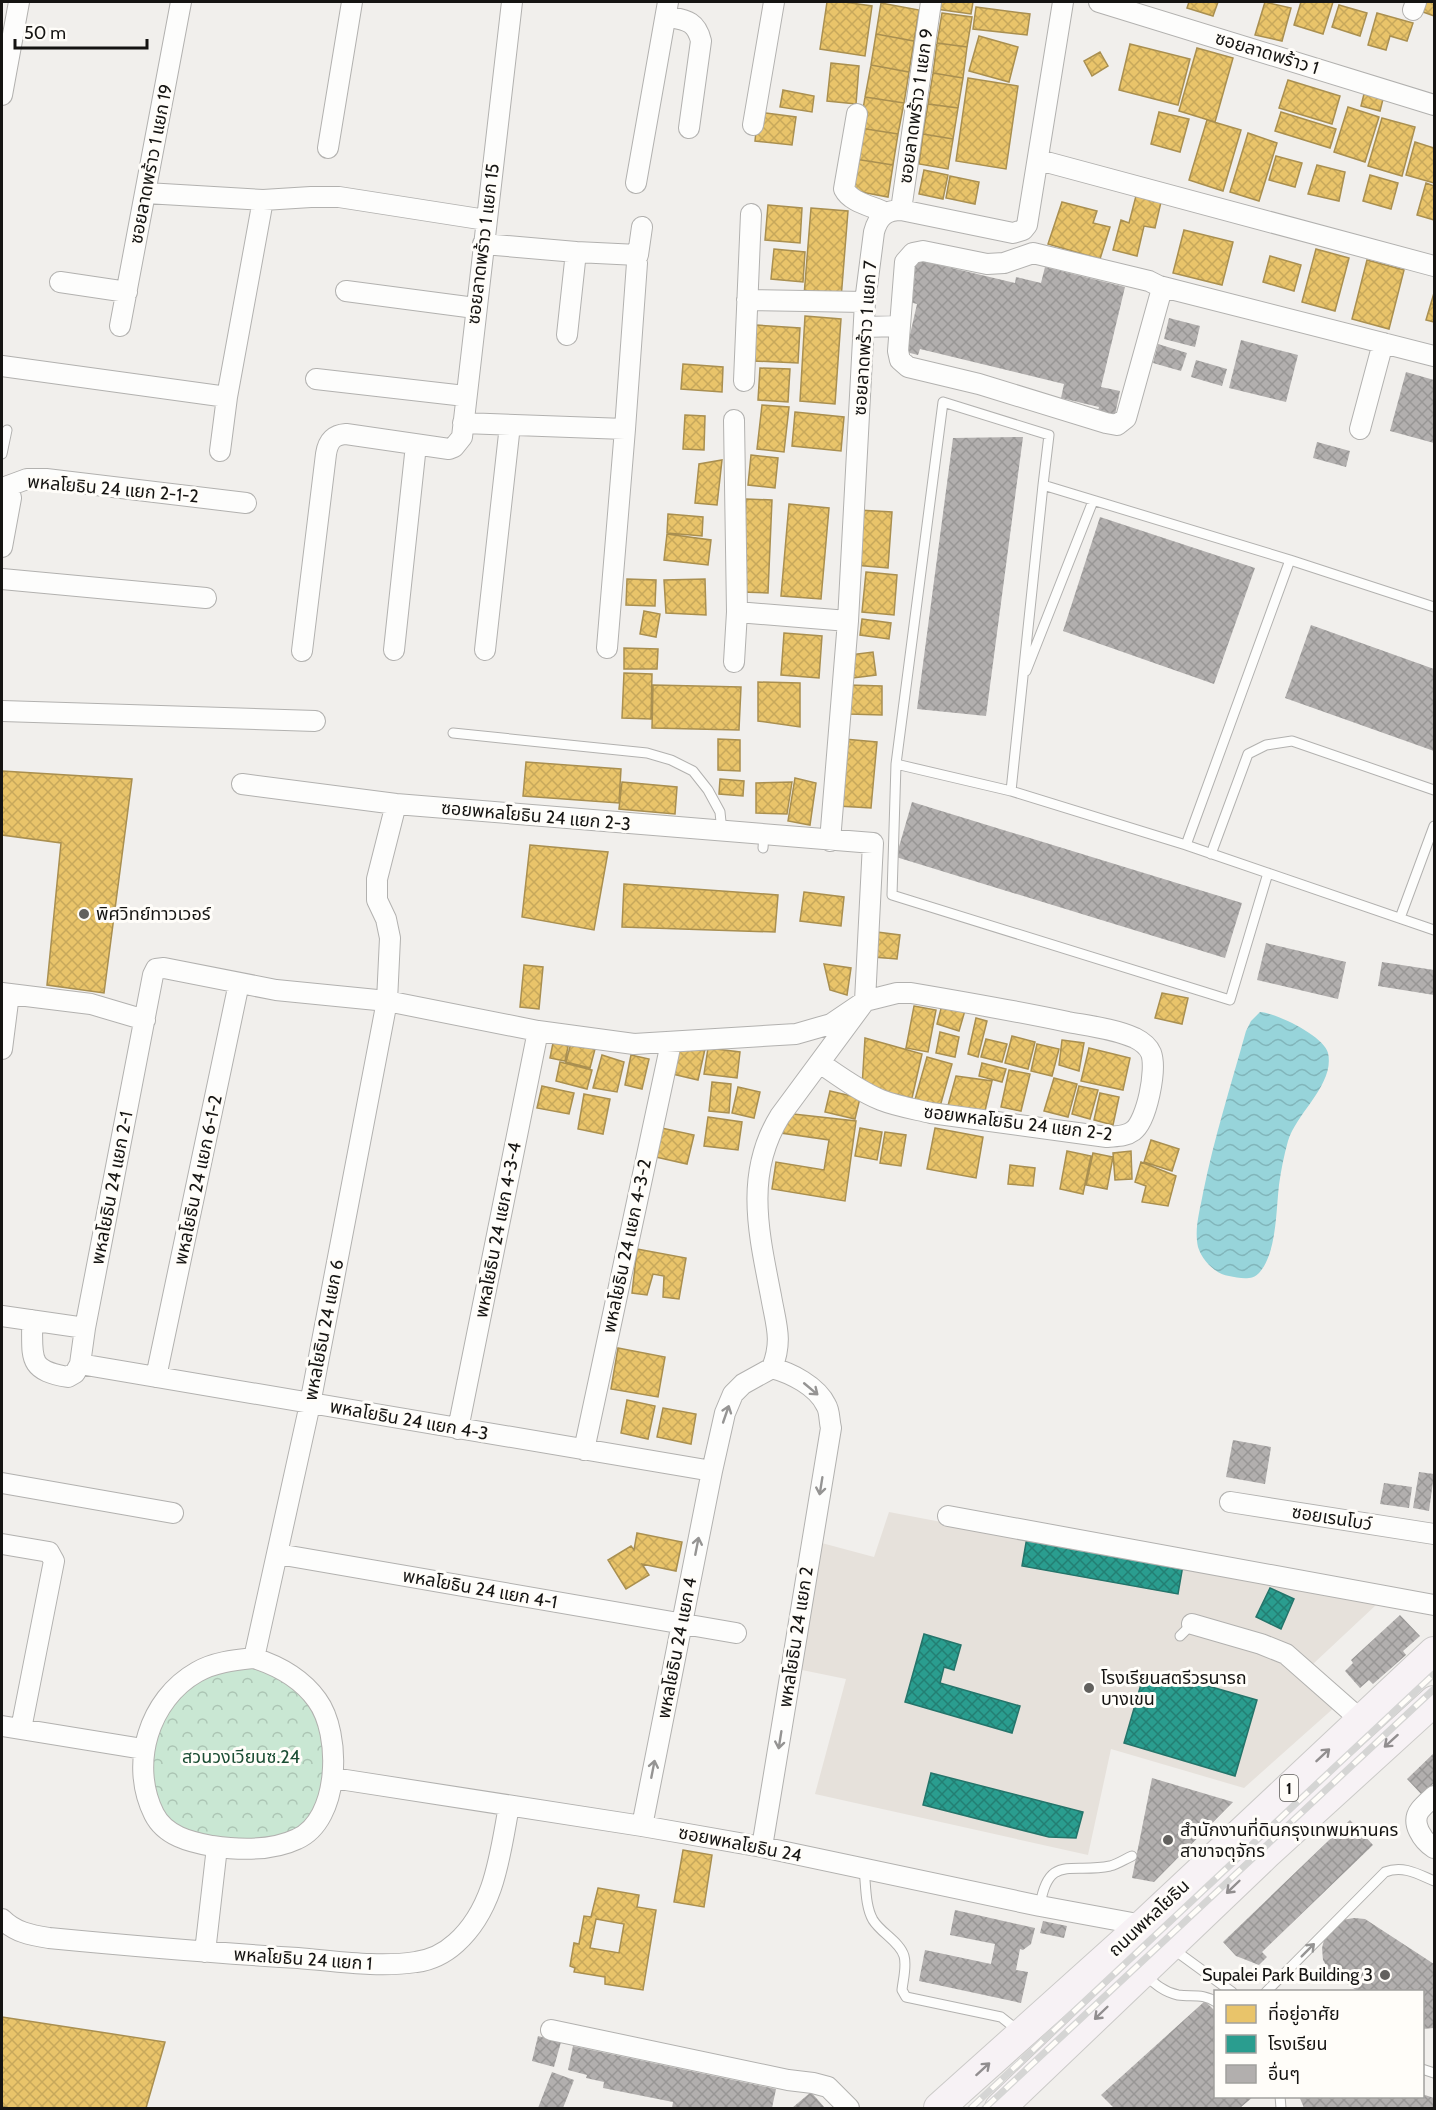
<svg xmlns="http://www.w3.org/2000/svg" width="1436" height="2110" font-family="Cabin,'Noto Sans Thai',sans-serif">
<style>
.built{fill:#e6e1db}
.forest{fill:url(#forest-crowns)}
.water{fill:url(#water-waves)}
.homes{fill:url(#homes-cross-hatch);stroke:#a98f50;stroke-width:1.5;fill-rule:evenodd}
.schools{fill:url(#schools-cross-hatch);stroke:#24746a;stroke-width:1.5}
.building{fill:url(#building-cross-hatch)}
.lines{fill:none;stroke-linecap:round;stroke-linejoin:round}
.service-casing{stroke:#b2b1af;stroke-width:11}
.minor-casing{stroke:#b2b1af;stroke-width:22}
.primary-casing{stroke:#cbcac8;stroke-width:32}
.service{stroke:#fdfdfc;stroke-width:9}
.minor{stroke:#fdfdfc;stroke-width:20}
.primary{stroke:#f7f2f5;stroke-width:30}
.rail-casing{stroke:#d5d5d4;stroke-width:7}
.rail{stroke:#fffdf9;stroke-width:4.5;stroke-dasharray:14;stroke-linecap:butt}
.oneway{stroke:#959493}
.oneway2{stroke:#918e8f}
.poi-dot{fill:#62615e;stroke:#fffdf9;stroke-width:2}
.labels{text-anchor:middle;stroke-width:6;stroke-linejoin:round;paint-order:stroke}
.shield{fill:#fffdf9;stroke:#5b5a57;stroke-width:1.5}
.shield-label{font-size:16px;font-weight:bold;fill:#151412}
.street-label{font-size:18px;fill:#151412;stroke:#fffdf9}
.poi-label{font-size:18px;fill:#151412;stroke:#fffdf9;text-anchor:start}
.park-label{font-size:18px;fill:#1a4d33;stroke:#fffdf9}
</style>
<defs>
<pattern id="forest-crowns" width="20" height="18" patternUnits="userSpaceOnUse" patternTransform="scale(1.5)"><rect width="20" height="18" fill="#c9e7d3"/><path d="M2 6a3 3 0 1 1 6 0M12 15a3 3 0 1 1 6 0" fill="none" stroke="#acc5b4"/></pattern>
<pattern id="water-waves" width="16" height="10" patternUnits="userSpaceOnUse" patternTransform="scale(1.5)"><rect width="16" height="10" fill="#97d4da"/><path d="M0 5q4-4 8 0t8 0" fill="none" stroke="#81b5ba"/></pattern>
<pattern id="homes-cross-hatch" width="8" height="8" patternUnits="userSpaceOnUse" patternTransform="scale(1.5)"><rect width="8" height="8" fill="#e9c46a"/><path d="M0 0l8 8M0 8l8-8" fill="none" stroke="#c7a85b"/></pattern>
<pattern id="schools-cross-hatch" width="8" height="8" patternUnits="userSpaceOnUse" patternTransform="scale(1.5)"><rect width="8" height="8" fill="#2a9d8f"/><path d="M0 0l8 8M0 8l8-8" fill="none" stroke="#237f73"/></pattern>
<pattern id="building-cross-hatch" width="8" height="8" patternUnits="userSpaceOnUse" patternTransform="scale(1.5)"><rect width="8" height="8" fill="#b2afae"/><path d="M0 0l8 8M0 8l8-8" fill="none" stroke="#989695"/></pattern>
</defs>
<rect width="100%" height="100%" fill="#f1efec"/>
<path class="built" d="M889,1512l487,93 -63,59 32,34 -101,90 -133,-39 -23,106 -273,-61 31,-115 -49,-10 21,-127 56,15z"/>
<path class="forest" d="M238,1659l41,8 50,61 -12,94 -31,21 -80,2 -55,-39 4,-88 36,-42z"/>
<path class="water" d="M1260,1012c16,1 64,24 68,41 7,31 -31,59 -40,88 -4,14 -7,29 -9,44 -3,25 -2,68 -20,88 -7,8 -20,5 -30,3 -14,-2 -27,-16 -31,-29 -4,-18 2,-37 5,-54 11,-55 28,-108 43,-162l5,-10z"/>
<path class="homes" d="M827,2h17l28,4 -7,50 -45,-7z
M937,2h36l-2,12 -35,-5z
M1189,2h29l-5,14 -26,-8z
M1265,2l26,6 -9,33 -27,-6z
M1301,2h32l-10,32 -29,-9z
M1426,2h8v14l-11,-4z
M881,3l38,7 -5,31 -38,-7z
M1339,5l28,8 -7,23 -28,-9z
M976,7l54,7 -3,21 -54,-6z
M942,13l30,4 -5,30 -30,-4z
M1377,13l36,10 -6,18 -17,-5 -4,14 -18,-5z
M876,34l38,7 -5,31 -38,-7z
M979,36l39,11 -9,35 -40,-11z
M937,43l30,4 -4,31 -30,-5z
M1130,44l60,15 -12,46 -59,-15z
M1197,48l36,10 -18,64 -36,-11z
M1100,52l8,14 -16,10 -8,-15z
M831,63l28,3 -3,38 -29,-3z
M871,65l38,7 -5,31 -39,-6z
M933,73l30,5 -5,30 -30,-4z
M968,78l50,8 -12,83 -50,-8z
M1288,80l52,16 -8,28 -53,-16z
M783,90l31,6 -2,16 -32,-5z
M1365,90l19,5 -4,16 -19,-5z
M865,97l39,6 -6,31 -38,-6z
M928,104l30,4 -5,31 -30,-5z
M1348,107l31,10 -14,45 -31,-10z
M758,112l38,5 -4,28 -37,-4z
M1159,112l30,7 -9,33 -29,-8z
M1281,112l55,17 -6,19 -55,-17z
M1382,118l33,9 -13,49 -34,-10z
M1207,120l34,10 -18,61 -34,-11z
M860,128l38,6 -5,31 -38,-6z
M1248,133l29,10 -18,58 -29,-9z
M923,134l30,5 -5,30 -29,-5z
M1415,142l19,6v35l-28,-8z
M1276,156l26,7 -7,24 -26,-7z
M855,159l38,6 -5,32 -38,-7z
M1317,165l28,7 -6,29 -31,-7z
M924,170l24,5 -5,24 -24,-5z
M1370,175l28,8 -7,26 -28,-8z
M950,176l29,6 -4,22 -29,-6z
M1426,183l8,3v34l-17,-5z
M1136,196l25,6 -6,26 -11,-2 -7,30 -24,-6 8,-30 8,3z
M1062,202l35,9 -4,12 17,4 -10,32 -52,-15z
M768,205l34,3 -2,35 -35,-3z
M811,208l37,3 -7,88 -37,-3z
M1184,230l49,12 -11,43 -49,-12z
M774,249l31,3 -2,30 -32,-3z
M1316,249l33,9 -14,53 -33,-9z
M1270,256l31,9 -7,26 -31,-9z
M1367,260l37,10 -15,59 -37,-10z
M1434,293v29l-8,-2z
M805,316l36,3 -6,85 -35,-3z
M756,325l44,3 -2,35 -44,-2z
M683,364l40,3 -1,25 -41,-3z
M760,368l30,1 -2,33 -30,-2z
M762,405l27,2 -5,45 -27,-3z
M795,412l49,5 -3,34 -49,-5z
M685,415l20,1 -1,34 -21,-1z
M751,455l27,3 -3,30 -27,-3z
M722,460l-5,45 -22,-2 4,-39z
M746,499l26,1 -4,93 -26,-1z
M789,504l40,4 -8,91 -40,-3z
M858,510l34,2 -4,56 -34,-3z
M668,514l35,3 -1,19 -35,-3z
M667,534l44,6 -3,25 -44,-5z
M866,572l31,3 -3,40 -32,-3z
M627,579l29,1 -1,26 -29,-1z
M705,579l1,36 -40,-2 -2,-33z
M644,611l16,3 -4,23 -16,-3z
M862,619l29,4 -2,16 -29,-4z
M784,633l38,3 -3,42 -38,-3z
M624,648l34,1 -1,20h-33z
M873,652l3,23 -23,3 -3,-23z
M624,673l28,1 -1,45 -29,-1z
M758,682l42,1v44l-42,-6z
M653,685l88,2 -2,43 -87,-2z
M849,685l33,1v29l-33,-1z
M718,739l22,1v31l-22,-1z
M844,739l33,3 -6,66 -33,-2z
M526,762l95,7 -2,34 -96,-7z
M2,771l130,8 -28,214 -57,-8 14,-142 -59,-8z
M795,778l21,5 -6,42 -22,-4z
M720,779l24,2 -1,15 -24,-2z
M622,782l55,5 -2,27 -56,-5z
M792,782l-5,32 -31,-1v-30z
M530,845l78,7 -14,78 -72,-13z
M624,884l154,11 -3,37 -153,-5z
M804,892l40,5 -3,29 -41,-5z
M877,932l23,3 -3,24 -24,-2z
M824,964l27,4 -4,27 -17,-5z
M524,965l19,2 -4,42 -19,-2z
M1162,993l26,5 -6,26 -27,-6z
M943,1001l23,6 -7,24 -22,-7z
M914,1006l22,4 -8,42 -22,-4z
M976,1018l11,3 -9,36 -10,-3z
M940,1032l19,5 -4,20 -19,-4z
M1012,1036l23,6 -7,27 -23,-6z
M554,1038l15,4 -4,19 -15,-3z
M865,1038l57,16 -10,44 -50,-11z
M986,1039l21,5 -5,18 -21,-5z
M1062,1040l22,3 -5,28 -20,-6z
M571,1043l24,6 -5,19 -24,-6z
M679,1043l26,6 -7,31 -26,-6z
M1037,1044l22,5 -7,27 -21,-5z
M708,1048l32,4 -3,26 -33,-4z
M1089,1048l41,10 -7,32 -42,-9z
M602,1055l22,7 -7,30 -24,-4z
M631,1055l18,4 -7,30 -17,-4z
M927,1057l25,7 -13,46 -25,-7z
M560,1062l32,8 -5,19 -31,-8z
M982,1063l24,6 -4,13 -23,-6z
M1009,1070l21,4 -9,37 -20,-4z
M956,1076l36,5 -7,30 -38,-2z
M1054,1078l23,6 -9,33 -24,-6z
M712,1082l19,2 -2,29 -20,-2z
M542,1086l32,7 -5,21 -32,-6z
M1079,1086l19,4 -8,29 -18,-5z
M738,1087l22,5 -6,26 -22,-5z
M830,1091l30,7 -5,21 -30,-7z
M1100,1093l19,4 -6,28 -19,-5z
M584,1094l26,5 -7,35 -25,-5z
M784,1113l72,8 -11,80 -73,-12 4,-27 48,8 5,-30 -48,-7z
M708,1117l34,5 -4,28 -34,-4z
M657,1127l37,8 -7,29 -36,-8z
M860,1128l22,4 -5,28 -22,-4z
M935,1128l48,9 -7,41 -49,-9z
M885,1132l21,3 -5,31 -21,-3z
M1151,1140l28,9 -7,22 -28,-9z
M1067,1151l24,5 -8,38 -23,-5z
M1131,1151l1,28 -17,1 -2,-27z
M1093,1153l20,4 -6,32 -21,-4z
M1141,1162l35,14 -8,30 -26,-4 4,-16 -11,-4z
M1010,1165l25,3 -2,18 -25,-2z
M637,1249l49,9 -7,41 -16,-2 1,-21 -11,-2 -6,21 -15,-2z
M618,1348l47,9 -7,40 -47,-8z
M627,1400l28,6 -7,33 -27,-6z
M663,1408l33,6 -5,30 -34,-7z
M637,1533l45,9 -6,29 -34,-7 7,11 -23,14 -18,-29 23,-14 3,4z
M683,1850l29,5 -8,52 -30,-5z
M598,1888l41,7 -2,12 19,3 -13,80 -38,-6v-7l-31,-5 1,-4 -5,-2 4,-23 5,1 5,-28 7,1zM596,1919l28,5 -5,29 -29,-5z
M2,2017l163,25 -19,66h-137l-7,-2z"/>
<path class="schools" d="M1027,1537l156,28 -5,29 -156,-28z
M1270,1588l24,11 -13,30 -25,-12z
M924,1634l37,11 -7,25 -10,-3 -4,16 80,23 -8,27 -107,-31z
M1144,1674l48,14 2,-6 63,18 -22,76 -111,-33z
M931,1773l152,39 -7,26 -27,-1 -126,-32z"/>
<path class="building" d="M914,259l101,24 1,-6 25,6 4,-16 80,20 -24,100 19,4 -5,24 -17,-4 1,-4 -38,-9 3,-14 -144,-35 -2,6 -12,-3 11,-48 -8,-2 6,-26 -5,-2z
M1169,318l31,8 -5,21 -31,-8z
M1241,340l57,15 -12,47 -57,-14z
M1158,344l29,9 -6,18 -28,-8z
M1196,360l31,9 -5,17 -31,-9z
M1406,372l28,8v63l-44,-12z
M1023,437l-37,279 -69,-7 36,-271z
M1317,442l33,9 -4,16 -33,-9z
M1100,517l155,51 -41,116 -151,-53z
M1311,625l123,44v82l-149,-53z
M912,802l330,101 -17,55 -329,-101z
M1266,943l80,19 -8,37 -81,-19z
M1382,962l52,8v25l-56,-9z
M1233,1440l38,7 -6,37 -39,-7z
M1419,1472l15,2 -5,37 -16,-3z
M1384,1483l28,4 -3,21 -29,-4z
M1400,1615l20,21 -17,15 3,4 -33,29 -4,-4 -9,8 -15,-17 8,-8 -2,-3z
M1434,1753v30l-12,12 -15,-16z
M1152,1778l81,24 -79,80 -22,-4z
M1350,1820l23,25 -111,107 5,5 -8,8 -23,-9 -13,-14z
M955,1910l80,18 -4,16 -8,6 -3,-1 -4,21 12,2 -7,31 -102,-22 6,-31 66,14 4,-20 -45,-9z
M1354,1918l11,1 69,45v64l-12,1v-37h-63l-29,-20 -7,-12 -1,-12 3,-12 17,-16z
M1043,1921l24,5 -3,12 -24,-5z
M1205,2001l11,11v84h38l-14,12h-126l-13,-13z
M538,2036l23,6 -7,25 -22,-6z
M573,2046l203,43 -4,19h-100l1,-6 -70,-14 1,-6 -18,-4 1,-3 -19,-5z
M552,2072l22,8 -11,28h-25z
M811,2092l14,16h-33z
M1422,2094l12,4v10h-130l-5,-12h123z"/>
<g class="lines">
<defs>
<path id="service" d="M2,454l5,-24
M1026,671l67,-170
M453,733l194,20 24,7 22,11 15,19 12,22 2,20
M896,764l115,27 175,54 248,85
M1011,791l32,-306
M1186,845l104,-285 144,47
M763,848l1,-13
M1211,854l37,-100 18,-9 26,-4 142,49
M1268,873l-38,127 -338,-105 4,-131 47,-362 106,33 -6,50 247,75
M1400,918l34,-92
M1180,1636l12,-12
M864,1869c2,16 1,37 9,51 8,13 27,22 31,36 3,10 -1,24 -2,34l4,7 95,20 19,15
M1040,1906c8,-53 32,-32 70,-40 8,-2 15,-7 22,-10
M1173,1949l59,43
M1145,1975c10,9 19,17 33,20 14,2 25,-2 38,7
M1266,1992l119,-120c18,-7 33,2 49,9
M1422,2069l12,4
M1280,2096l1,12"/>
<path id="minor" d="M1099,2l335,103
M1413,10l3,-8
M666,16c19,4 30,4 35,25l-12,87
M2,95l17,-93
M857,114l-13,75c7,14 29,17 42,24
M753,125l21,-123
M328,148l24,-146
M1039,160l395,106
M636,183l32,-181
M146,193l117,7 48,-3h28l147,23
M901,210l30,-208
M483,244l93,8
M923,251l64,13 17,-1 29,-10 116,28 10,5 2,6 -35,126 -9,7 -11,-2 -127,-39 -71,-17 -8,-7 -2,-9 7,-89 8,-9z
M60,282l67,10
M1159,286l275,70
M346,291l129,17
M747,300l118,2
M120,326l61,-324
M864,327l35,-1
M567,335l9,-83 62,3 4,-28
M2,366l225,31
M316,379l149,17
M744,381l7,-167
M463,423l162,6 -18,219
M625,429l12,-166
M1360,429l23,-86
M220,451l7,-54 36,-197
M8,486l19,-7h19l200,24
M2,547l9,-49 -3,-12
M2,579l204,19
M737,612l111,9
M394,650l22,-205
M485,650l25,-225
M302,651l24,-197c2,-13 7,-19 20,-20l103,15 5,-2 8,-10 50,-435
M734,662l3,-50 -3,-192
M2,711l313,10
M242,784l154,20 477,39 -8,158 -85,115c-36,58 -21,118 -9,180 5,29 12,44 1,72
M830,841l18,-220 17,-319 9,-70c4,-15 12,-22 27,-22l112,23 10,-3 4,-5 36,-223
M2,993l89,11 54,16
M2,1049l7,-55
M2,1316l83,12
M32,1320c1,37 -6,50 36,57l7,-4 5,-9
M156,1377l83,-394
M458,1429l80,-398
M584,1450l87,-407
M712,1471l-632,-107 5,-36 68,-353 3,-6 8,-1 112,22 111,11 151,30 96,13 162,-10 35,-10 34,-23 32,-8h14c53,9 105,18 157,29 22,4 47,7 67,16 6,3 13,8 16,15 6,16 -4,68 -18,78 -8,6 -17,5 -26,6l-176,-24c-17,-4 -35,-7 -50,-13 -22,-9 -42,-24 -61,-37
M2,1483l171,30
M1230,1502l204,32
M948,1516l486,89
M2,1544l47,8 5,9 -33,168
M278,1554l458,79
M1192,1624l69,20 25,10 75,66
M254,1658l56,-254 77,-403 3,-63 -4,-19 -9,-19v-21l19,-75
M254,1658c25,8 48,21 63,42 25,34 23,120 -20,139 -25,12 -58,11 -85,7 -22,-4 -47,-10 -58,-32 -25,-50 -5,-115 43,-142 17,-10 38,-12 57,-14z
M2,1726l141,23
M333,1778l309,48 120,21 278,59 103,19
M1434,1796c-4,4 -10,9 -14,14 -10,13 3,31 14,38
M642,1826l70,-355 13,-58 8,-19 10,-10 29,-16
M762,1847l69,-419c-2,-7 -1,-17 -5,-23 -9,-19 -35,-32 -54,-37
M2,1919c13,13 28,16 47,19 83,8 166,15 249,20 38,3 80,10 118,4 15,-2 29,-9 40,-19 39,-35 44,-89 53,-137
M205,1952l12,-105
M551,2030l237,50 25,3 15,4 21,21"/>
<path id="primary" d="M939,2108l204,-183 291,-273
M1000,2108l266,-254 168,-153"/>
</defs>
<use href="#service" class="service-casing"/>
<use href="#minor" class="minor-casing"/>
<use href="#primary" class="primary-casing"/>
<use href="#service" class="service"/>
<use href="#minor" class="minor"/>
<use href="#primary" class="primary"/>
<defs>
<path id="rail" d="M971,2108l463,-434
M985,2108l449,-419"/>
</defs>
<use href="#rail" class="rail-casing"/>
<use href="#rail" class="rail"/>
</g>
<defs><path id="oneway-shaft" d="M-6 0H5M1.5-3L5.5 0L1.5 3" fill="none" stroke-width="1.6" stroke-linecap="round" stroke-linejoin="round" transform="scale(1.5)"/></defs>
<g class="oneway">
<use href="#oneway-shaft" transform="translate(811 1389) rotate(40)"/>
<use href="#oneway-shaft" transform="translate(726 1414) rotate(-71)"/>
<use href="#oneway-shaft" transform="translate(821 1486) rotate(99)"/>
<use href="#oneway-shaft" transform="translate(697 1546) rotate(-79)"/>
<use href="#oneway-shaft" transform="translate(780 1740) rotate(99)"/>
<use href="#oneway-shaft" transform="translate(653 1769) rotate(-79)"/>
<use href="#oneway-shaft" transform="translate(1308 1950) rotate(-45)"/>
</g>
<g class="oneway2">
<use href="#oneway-shaft" transform="translate(1391 1741) rotate(138)"/>
<use href="#oneway-shaft" transform="translate(1323 1755) rotate(-43)"/>
<use href="#oneway-shaft" transform="translate(1233 1887) rotate(136)"/>
<use href="#oneway-shaft" transform="translate(1101 2013) rotate(136)"/>
<use href="#oneway-shaft" transform="translate(983 2069) rotate(-42)"/>
</g>
<g class="poi-dot">
<circle cx="84" cy="914" r="6"/>
<circle cx="1089" cy="1688" r="6"/>
<circle cx="1168" cy="1840" r="6"/>
<circle cx="1385" cy="1975" r="6"/>
</g>
<g class="labels">
<rect class="shield" x="1280" y="1775" width="18" height="26" rx="4.5"/>
<g class="shield-label">
<text x="1289" y="1794">1</text>
</g>
<g class="street-label">
<text transform="translate(1267 53) rotate(17)" y="6">ซอยลาดพร้าว 1</text>
<text transform="translate(916 106) rotate(-82)" y="6">ซอยลาดพร้าว 1 แยก 9</text>
<text transform="translate(151 164) rotate(-79)" y="6">ซอยลาดพร้าว 1 แยก 19</text>
<text transform="translate(483 244) rotate(-83)" y="6">ซอยลาดพร้าว 1 แยก 15</text>
<text transform="translate(865 338) rotate(-86)" y="6">ซอยลาดพร้าว 1 แยก 7</text>
<text transform="translate(113 489) rotate(5)" y="6">พหลโยธิน 24 แยก 2-1-2</text>
<text transform="translate(536 816) rotate(5)" y="6">ซอยพหลโยธิน 24 แยก 2-3</text>
<text transform="translate(1018 1123) rotate(7)" y="6">ซอยพหลโยธิน 24 แยก 2-2</text>
<text transform="translate(198 1180) rotate(-78)" y="6">พหลโยธิน 24 แยก 6-1-2</text>
<text transform="translate(112 1188) rotate(-79)" y="6">พหลโยธิน 24 แยก 2-1</text>
<text transform="translate(498 1230) rotate(-79)" y="6">พหลโยธิน 24 แยก 4-3-4</text>
<text transform="translate(627 1246) rotate(-78)" y="6">พหลโยธิน 24 แยก 4-3-2</text>
<text transform="translate(324 1330) rotate(-79)" y="6">พหลโยธิน 24 แยก 6</text>
<text transform="translate(409 1420) rotate(10)" y="6">พหลโยธิน 24 แยก 4-3</text>
<text transform="translate(1332 1518) rotate(9)" y="6">ซอยเรนโบว์</text>
<text transform="translate(480 1589) rotate(10)" y="6">พหลโยธิน 24 แยก 4-1</text>
<text transform="translate(796 1637) rotate(-81)" y="6">พหลโยธิน 24 แยก 2</text>
<text transform="translate(677 1648) rotate(-79)" y="6">พหลโยธิน 24 แยก 4</text>
<text transform="translate(740 1844) rotate(11)" y="6">ซอยพหลโยธิน 24</text>
<text transform="translate(1149 1918) rotate(-43)" y="6">ถนนพหลโยธิน</text>
<text transform="translate(303 1959) rotate(4)" y="6">พหลโยธิน 24 แยก 1</text>
</g>
<g class="poi-label">
<text x="96" y="920">พิศวิทย์ทาวเวอร์</text>
<text x="1101" y="1684">โรงเรียนสตรีวรนารถ<tspan x="1101" dy="21">บางเขน</tspan></text>
<text x="1180" y="1836">สำนักงานที่ดินกรุงเทพมหานคร<tspan x="1180" dy="21">สาขาจตุจักร</tspan></text>
<text x="1373" y="1981" text-anchor="end">Supalei Park Building 3</text>
</g>
<g class="park-label">
<text x="241" y="1763">สวนวงเวียนซ.24</text>
</g>
</g>
<rect width="1436" height="2110" fill="none" stroke="#151412" stroke-width="6"/>
<rect x="1214" y="1990" width="210" height="108" fill="#fffdf9" stroke="#a1a09d" stroke-width="1.5"/>
<rect x="1226" y="2005" width="30" height="18" fill="#e9c46a" stroke="#a1a09d" stroke-width="1.5"/>
<text x="1268" y="2020" font-size="18" fill="#151412">ที่อยู่อาศัย</text>
<rect x="1226" y="2035" width="30" height="18" fill="#2a9d8f" stroke="#a1a09d" stroke-width="1.5"/>
<text x="1268" y="2050" font-size="18" fill="#151412">โรงเรียน</text>
<rect x="1226" y="2065" width="30" height="18" fill="#b2afae" stroke="#a1a09d" stroke-width="1.5"/>
<text x="1268" y="2080" font-size="18" fill="#151412">อื่นๆ</text>
<path d="M15 39v9h132v-9" fill="none" stroke="#151412" stroke-width="3"/>
<text x="24" y="39" font-size="18" fill="#151412" stroke="#fffdf9" stroke-width="4.5" paint-order="stroke">50 m</text>
</svg>
